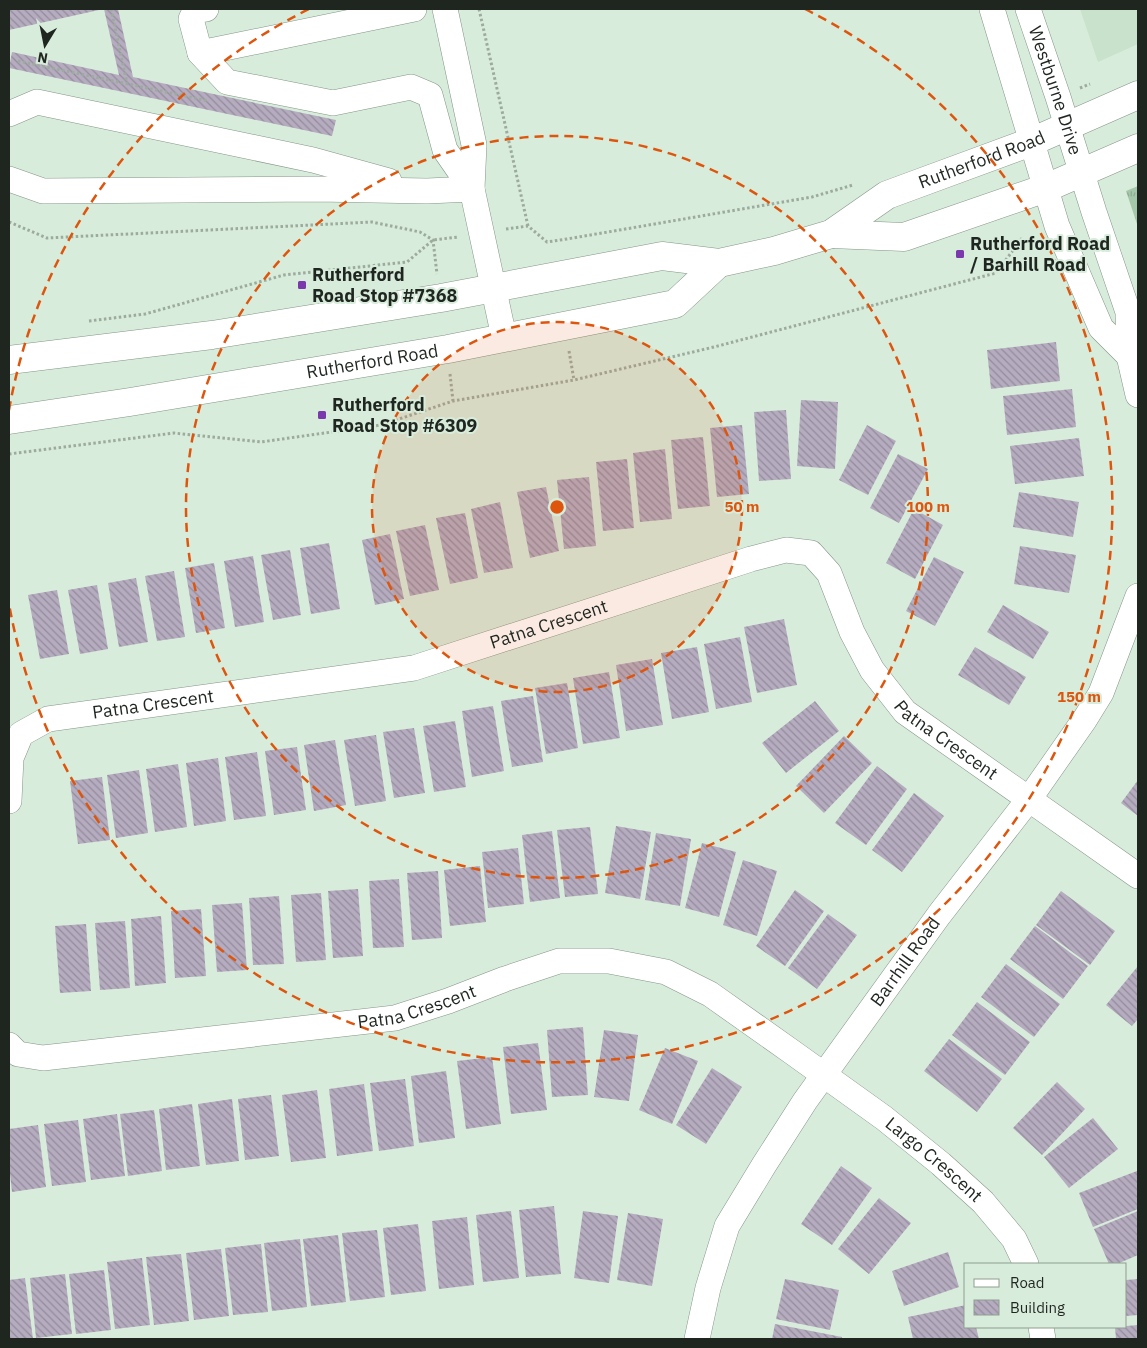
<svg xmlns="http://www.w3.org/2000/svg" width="1147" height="1348" font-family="'IBM Plex Sans',sans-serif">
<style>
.built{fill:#c9e2cc}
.grass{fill:url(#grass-tufts)}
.building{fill:url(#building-back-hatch)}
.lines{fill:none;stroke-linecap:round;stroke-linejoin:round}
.minor-casing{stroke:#849686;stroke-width:26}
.major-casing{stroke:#849686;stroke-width:29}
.path{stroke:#9cab9e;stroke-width:3;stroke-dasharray:2.5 2.5;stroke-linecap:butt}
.minor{stroke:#fff;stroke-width:25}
.major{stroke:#fff;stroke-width:28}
.ring{fill:none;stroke:#de560d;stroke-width:2.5;stroke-dasharray:9 6}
.poi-dot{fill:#7a38ac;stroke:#d8ecdb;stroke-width:2}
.labels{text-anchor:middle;stroke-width:4;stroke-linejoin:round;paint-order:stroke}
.street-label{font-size:18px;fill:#1f2620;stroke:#d8ecdb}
.poi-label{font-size:18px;font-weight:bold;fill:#1f2620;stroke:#d8ecdb;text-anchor:start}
.centre{fill:#de560d;stroke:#d8ecdb;stroke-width:2.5}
.ring-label{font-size:15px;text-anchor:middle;font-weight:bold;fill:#de560d;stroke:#d8ecdb;stroke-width:4;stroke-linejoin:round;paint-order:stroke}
</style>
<defs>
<pattern id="grass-tufts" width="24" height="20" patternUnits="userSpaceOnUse" patternTransform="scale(1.25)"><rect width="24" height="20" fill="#a4c8a9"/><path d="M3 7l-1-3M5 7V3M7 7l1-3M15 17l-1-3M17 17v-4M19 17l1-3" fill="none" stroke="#8dac91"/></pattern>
<pattern id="building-back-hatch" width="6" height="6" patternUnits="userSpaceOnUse" patternTransform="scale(1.25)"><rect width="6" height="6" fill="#b6acc0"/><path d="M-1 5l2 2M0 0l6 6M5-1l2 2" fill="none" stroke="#938c9c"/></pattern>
</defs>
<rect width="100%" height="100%" fill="#d8ecdb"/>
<path class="built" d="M1080,9h58v35l-40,18z"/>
<path class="grass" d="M1138,186v41l-12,-36z"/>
<path class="building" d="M12,9h86l1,1 -90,20v-20z
M104,9h14l15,68 203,43 -4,16 -323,-68 3,-16 107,23z
M1056,342l4,39 -69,8 -4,-39z
M1072,389l4,38 -69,8 -4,-39z
M801,400l37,2 -3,67 -38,-3z
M786,410l5,69 -32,2 -5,-69z
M742,425l7,69 -32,3 -7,-69z
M867,425l29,16 -28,54 -29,-15z
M703,437l7,69 -32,3 -7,-69z
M1079,438l5,38 -69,8 -5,-38z
M665,449l7,70 -32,3 -7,-69z
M898,454l30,15 -29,54 -29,-15z
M627,459l7,69 -31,3 -7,-69z
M589,477l7,69 -32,3 -7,-69z
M546,487l13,64 -29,7 -13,-66z
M1019,492l60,10 -6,35 -60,-10z
M500,502l13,66 -29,5 -13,-64z
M914,509l29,16 -28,54 -29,-16z
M465,513l13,65 -28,6 -14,-66z
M425,525l14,65 -29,6 -14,-65z
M390,534l14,65 -29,6 -13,-65z
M329,543l11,66 -29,5 -11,-66z
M1020,546l56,9 -7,38 -55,-9z
M290,550l11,65 -28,5 -12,-65z
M253,556l11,66 -29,5 -11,-66z
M934,557l30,15 -29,54 -29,-15z
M214,563l11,65 -29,5 -11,-65z
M174,571l11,66 -28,4 -12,-65z
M136,578l12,64 -29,5 -11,-64z
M97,585l11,64 -28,5 -12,-64z
M57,590l12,64 -29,5 -12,-64z
M1003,605l46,27 -16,27 -46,-27z
M784,619l13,66 -40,8 -13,-66z
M740,637l12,65 -36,7 -12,-65z
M697,647l12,65 -37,7 -11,-66z
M975,647l51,30 -17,28 -51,-30z
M652,659l11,66 -37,6 -10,-66z
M609,672l11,66 -37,6 -10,-66z
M567,683l11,65 -32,6 -11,-66z
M533,696l10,66 -31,5 -11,-66z
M815,701l24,30 -53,42 -24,-30z
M493,706l11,65 -32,6 -10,-66z
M455,721l11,66 -32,5 -11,-66z
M414,728l11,65 -31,5 -11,-66z
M376,735l10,66 -31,5 -11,-66z
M844,736l28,27 -48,50 -28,-27z
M335,740l11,65 -32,6 -10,-66z
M297,747l9,63 -32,5 -9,-64z
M257,752l9,64 -32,4 -9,-63z
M218,758l8,63 -32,5 -8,-63z
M178,764l9,63 -32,5 -9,-63z
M877,766l30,23 -41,56 -31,-22z
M139,770l9,63 -32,5 -9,-63z
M102,777l8,63 -32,4 -8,-63z
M1138,780v36l-17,-13z
M914,793l30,23 -42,56 -30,-22z
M616,826l35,6 -11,67 -35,-6z
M590,827l8,67 -33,3 -8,-67z
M552,831l8,67 -30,4 -8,-67z
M656,833l35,6 -11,67 -35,-6z
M702,843l34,9 -17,65 -34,-9z
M518,848l6,56 -36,4 -6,-56z
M743,860l34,11 -20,65 -34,-11z
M480,866l6,56 -36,4 -6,-56z
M438,871l4,67 -30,2 -5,-67z
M399,879l5,68 -31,1 -4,-67z
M358,889l5,67 -30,2 -5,-67z
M795,890l29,21 -39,55 -29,-20z
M1061,891l54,40 -25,34 -54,-40z
M321,893l5,67 -30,2 -5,-67z
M279,896l5,68 -31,1 -4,-67z
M242,903l5,67 -30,2 -5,-67z
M201,909l5,67 -31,2 -4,-67z
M828,914l29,21 -40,54 -29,-21z
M161,916l5,67 -31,3 -4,-67z
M125,921l5,67 -30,2 -5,-67z
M86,924l5,67 -31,2 -5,-67z
M1035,926l53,40 -25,33 -53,-40z
M1006,964l54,40 -26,33 -53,-40z
M1138,966v53l-6,7 -26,-21z
M977,1002l53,40 -25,33 -53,-40z
M583,1027l5,68 -36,2 -5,-67z
M604,1030l34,5 -9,66 -35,-4z
M949,1039l53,40 -25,33 -53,-41z
M538,1043l9,67 -36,4 -8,-67z
M665,1048l33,13 -26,63 -33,-14z
M492,1057l9,67 -35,5 -9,-68z
M712,1068l30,19 -36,57 -30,-19z
M446,1071l9,67 -36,5 -8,-67z
M405,1079l9,67 -35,5 -9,-68z
M1057,1082l28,27 -43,46 -29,-27z
M364,1084l9,67 -36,5 -8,-67z
M317,1090l9,68 -35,4 -9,-67z
M271,1095l8,61 -34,4 -7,-61z
M232,1099l7,62 -33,4 -8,-61z
M192,1104l8,62 -34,4 -7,-61z
M154,1110l8,61 -34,5 -8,-62z
M117,1114l8,62 -34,4 -8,-61z
M1093,1118l25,31 -49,39 -25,-31z
M78,1120l8,62 -34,4 -8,-62z
M38,1125l8,62 -34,5 -3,-27v-36z
M841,1166l31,22 -40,57 -31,-21z
M1137,1171l1,3v35l-45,18 -14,-34z
M879,1198l32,25 -42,51 -31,-25z
M554,1206l7,68 -35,3 -7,-67z
M511,1211l8,67 -36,4 -7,-67z
M583,1211l35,5 -9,67 -35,-5z
M1138,1211v44l-21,9h-8l-15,-35z
M628,1213l35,6 -11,67 -35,-6z
M467,1217l7,68 -35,4 -7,-68z
M418,1224l8,67 -35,4 -8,-67z
M377,1230l8,67 -35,4 -8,-68z
M338,1235l8,67 -35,4 -8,-67z
M300,1239l7,68 -35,4 -8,-68z
M261,1244l7,68 -35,3 -8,-67z
M221,1249l8,67 -35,4 -8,-67z
M948,1252l11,35 -55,19 -12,-35z
M181,1254l8,67 -35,4 -8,-68z
M142,1258l8,67 -35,4 -8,-67z
M104,1270l7,60 -35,4 -7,-60z
M65,1274l7,60 -36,4 -6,-60z
M25,1278l8,61h-24v-59z
M785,1279l54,11 -9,40 -54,-11z
M1138,1279v36l-12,1v-36z
M966,1305v22h10l3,12h-66l-5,-22z
M775,1324l67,13v2h-70z
M1138,1325v14h-22l-1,-12z"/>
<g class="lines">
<defs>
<g id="minor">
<path d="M206,9l-11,2 -4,8 9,34 27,29 106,21 78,-16 19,8 15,55 27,39"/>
<path d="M445,9l29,136 -2,44 32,148"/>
<path d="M992,9l65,217 44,102 28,28"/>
<path id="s1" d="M1028,9l30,88 36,115 34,100 1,44 9,39"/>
<path d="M200,53l214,-44"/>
<path d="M9,114l28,-12 276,58 76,21"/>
<path d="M9,179l34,12 274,-2 110,2 45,-2"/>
<path id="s2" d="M9,801l2,-43 10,-24 27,-15 366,-51 337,-109 35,-9 25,3 18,20 23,59 20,38 33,42 233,164"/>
<path id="s3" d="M9,1045l9,9 25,4 352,-40 53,-17 57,-22 54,-18h50l57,11 44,22 82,58 92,66 57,46 42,38 31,37 12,25"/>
<path d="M1041,1327l2,12"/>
<path id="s4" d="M697,1339l11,-51 19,-62 37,-61 41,-64 134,-186 90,-116 56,-80 16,-26 37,-97"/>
</g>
<g id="major">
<path d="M831,234l73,3 142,-49 92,-40"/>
<path id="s5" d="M9,360l203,-25 229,-37 221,-42 57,7 55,-12 57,-17 56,-39 144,-53 107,-47"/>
<path id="s6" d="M9,420l121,-18 318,-53 227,-45 44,-41"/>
</g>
</defs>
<use href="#minor" class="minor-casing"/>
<use href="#major" class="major-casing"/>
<path class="path" d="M111,9l16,74
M479,9l49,217
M18,61l191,40
M1080,88l10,-4
M9,222l38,16 325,-16 48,10 13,8 4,34
M506,229l22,-3 19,16 20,-3 245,-42 41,-12
M89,321l56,-7 139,-39 123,-13 26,-22 25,-3
M569,351l5,29
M450,374l3,27
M9,454l165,-21 87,9 120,-17 72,-24 121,-21 140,-33 282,-74 27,-36"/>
<use href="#minor" class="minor"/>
<use href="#major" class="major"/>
</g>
<circle cx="557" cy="507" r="185" fill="#de560d" fill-opacity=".12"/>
<g class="ring">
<circle cx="557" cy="507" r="185"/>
<circle cx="557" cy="507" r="371"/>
<path d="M9 410A556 556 0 0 1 309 9M805 9A556 556 0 1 1 9 604"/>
</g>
<g class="poi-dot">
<rect x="955" y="249" width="10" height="10" rx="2.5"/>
<rect x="297" y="280" width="10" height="10" rx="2.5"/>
<rect x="317" y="410" width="10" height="10" rx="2.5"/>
</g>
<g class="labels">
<g class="street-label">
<text dy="6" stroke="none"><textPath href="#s1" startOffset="86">Westburne Drive</textPath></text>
<text dy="6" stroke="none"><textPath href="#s5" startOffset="1004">Rutherford Road</textPath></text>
<text dy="6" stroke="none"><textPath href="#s6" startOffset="368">Rutherford Road</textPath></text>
<text dy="6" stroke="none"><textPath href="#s2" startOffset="611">Patna Crescent</textPath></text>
<text dy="6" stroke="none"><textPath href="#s2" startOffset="206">Patna Crescent</textPath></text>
<text dy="6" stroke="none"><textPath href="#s2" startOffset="1121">Patna Crescent</textPath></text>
<text dy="6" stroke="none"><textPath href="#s4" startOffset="436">Barrhill Road</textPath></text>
<text dy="6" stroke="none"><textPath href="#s3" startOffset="416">Patna Crescent</textPath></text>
<text dy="6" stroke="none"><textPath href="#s3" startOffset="1002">Largo Crescent</textPath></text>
</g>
<g class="poi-label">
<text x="970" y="250">Rutherford Road<tspan x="970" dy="21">/ Barhill Road</tspan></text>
<text x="312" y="281">Rutherford<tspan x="312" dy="21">Road Stop #7368</tspan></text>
<text x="332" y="411">Rutherford<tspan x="332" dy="21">Road Stop #6309</tspan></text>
</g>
</g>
<circle cx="557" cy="507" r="8" class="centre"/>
<g class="ring-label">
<text x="742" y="512">50 m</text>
<text x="928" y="512">100 m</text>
<text x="1079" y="702">150 m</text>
</g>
<rect width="1147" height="1348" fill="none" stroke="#1f2620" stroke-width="20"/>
<rect x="964" y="1263" width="162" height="65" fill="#d8ecdb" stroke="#8e9d90"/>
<rect x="974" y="1279" width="25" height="8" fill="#ffffff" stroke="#8e9d90"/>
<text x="1010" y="1288" font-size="15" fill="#1f2620">Road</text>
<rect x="974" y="1300" width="25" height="15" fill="url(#building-back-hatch)" stroke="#8e9d90"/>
<text x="1010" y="1313" font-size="15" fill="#1f2620">Building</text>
<g transform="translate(45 45) rotate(190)" stroke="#d8ecdb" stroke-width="4" paint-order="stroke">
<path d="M0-4L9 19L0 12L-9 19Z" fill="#1f2620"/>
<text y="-8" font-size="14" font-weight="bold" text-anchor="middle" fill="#1f2620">N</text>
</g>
</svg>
